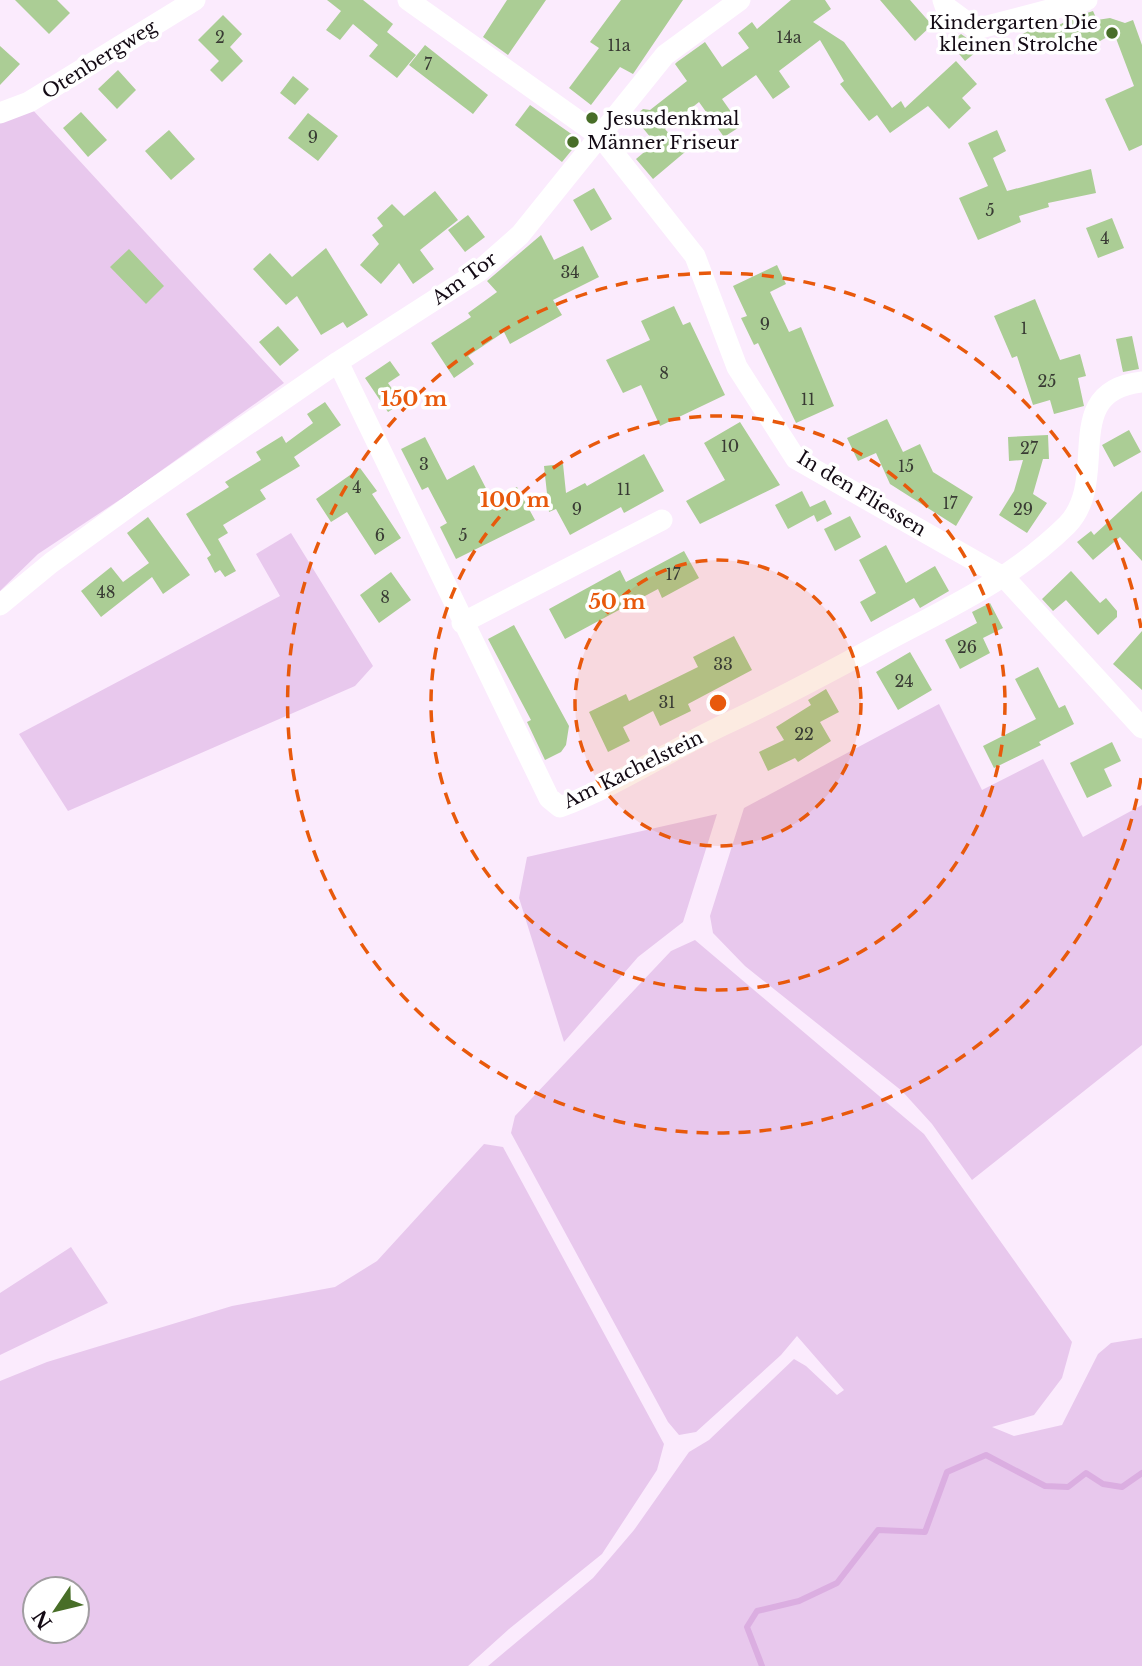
<svg xmlns="http://www.w3.org/2000/svg" width="1142" height="1666" font-family="'Libre Baskerville',serif">
<style>
.green{fill:#e8c8ed;fill-rule:evenodd}
.lines{fill:none;stroke-linecap:round;stroke-linejoin:round}
.stream{stroke:#dbaee1;stroke-width:6}
.building{fill:#abcd95}
.minor{stroke:#fff;stroke-width:21}
.ring{fill:none;stroke:#e8590c;stroke-width:3.5;stroke-dasharray:12 9}
.poi-dot{fill:#486e28;stroke:#fff;stroke-width:2.5}
.labels{text-anchor:middle;stroke-width:7;stroke-linejoin:round;paint-order:stroke}
.number-label{font-size:16px;fill:#393b34}
.poi-label{font-size:19px;fill:#130a14;stroke:#fff;text-anchor:start}
.street-label{font-size:19px;fill:#130a14;stroke:#fff}
.centre{fill:#e8590c;stroke:#fff;stroke-width:3.5}
.ring-label{font-size:21px;text-anchor:middle;font-weight:bold;fill:#e8590c;stroke:#fff;stroke-width:7;stroke-linejoin:round;paint-order:stroke}
</style>
<rect width="100%" height="100%" fill="#fbebfd"/>
<path class="green" d="M31,108l253,275 -157,112 -89,59 -38,37v-471z
M291,533l82,133 -18,20 -287,125 -49,-77 261,-138 -24,-42z
M939,704l43,86 61,-31 40,78 59,-32v240l-170,135 -40,-56 -30,-33 -157,-125 -32,-33 -3,-17 34,-108z
M717,814l-34,108 -45,35 -74,85 -45,-144 8,-41z
M695,940l229,194 148,208 -10,36 -28,37 -42,12 22,9 48,-11 36,-71 13,-11 31,-5v328h-654l105,-88 41,-48 55,-78 20,-12 85,-81 12,7 31,29 7,-5 -47,-54 -16,19 -85,77 -17,3 -11,-13 -157,-289 4,-17 156,-165z
M484,1144l19,3 161,297 -7,26 -55,84 -93,75 -41,37h-468v-285l47,-19 185,-56 103,-19 42,-26zM35,1589h42v42h-42z
M71,1247l37,56 -108,52v-62z"/>
<g class="lines">
<path class="stream" d="M762,1666l-15,-39 10,-16 42,-10 38,-18 41,-53 47,2 22,-60 39,-17 59,31 23,1 18,-14 17,11 19,3 20,-14"/>
</g>
<path class="building" d="M15,0h42l13,13 -21,21z
M327,0h36l30,24 -6,8 29,23 -19,23 -28,-22 9,-11 -25,-21 -13,16 -14,-10 15,-19z
M507,0h39l-38,55 -25,-18z
M621,0h62l-50,74 -13,-7 -29,38 -22,-17 30,-40 -9,-6z
M791,0h34l6,9 -18,13 31,20 48,66 9,-7 4,7 51,-47 21,23 -15,14 9,10 -22,21 -21,-23 -38,27 -13,-18 -8,6 -29,-37 4,-3 -24,-41 -41,31 11,16 -17,12 -17,-24 -34,24 19,27 -17,11 -25,-35 -34,27 20,23 -32,27 -17,-20 19,-16 -21,-26 9,-8 7,1 37,-29 -12,-17 2,-2 28,-20 17,25 27,-19 -11,-15 14,-11 5,7z
M880,0h30l22,25 -17,16z
M1093,11l4,9 13,-2 15,5 8,-3 9,25v100l-13,6 -24,-52 29,-13 -20,-53 -26,15 -7,-12 -37,16 -3,-8 -13,6 -6,-16 23,-10 3,7 24,-13z
M223,15l19,19 -12,13 13,14 -21,21 -12,-12 9,-9 -21,-21z
M961,34l20,14 -16,13 -15,-18z
M425,45l63,50 -15,19 -64,-49z
M0,46l20,18 -20,21z
M118,70l18,20 -19,19 -19,-20z
M293,76l16,13 -14,16 -15,-12z
M530,105l50,35 -18,22 -47,-37z
M81,112l26,28 -19,17 -25,-29z
M308,113l30,23 -20,25 -30,-23z
M169,130l26,29 -24,21 -26,-29z
M997,130l9,21 -13,7 14,33 84,-22 5,24 -48,10 1,4 -30,9 2,6 -43,18 -19,-42 29,-12 -20,-43z
M594,188l18,31 -21,12 -18,-31z
M435,191l23,29 -38,30 14,19 -21,15 -14,-21 -18,21 -21,-19 19,-21 -7,-9 11,-9 -6,-8 15,-14 12,12z
M468,215l17,22 -20,15 -17,-22z
M1112,218l12,30 -26,10 -12,-30z
M541,235l13,25 29,-14 16,31 -46,23 9,15 -52,29 -6,-12 -36,24 6,8 -20,14 -23,-35 40,-26 -3,-4 29,-21 -10,-11z
M326,248l42,67 -21,13 -4,-6 -22,13 -24,-39 -11,9 -33,-36 17,-16 22,24z
M129,249l35,37 -18,18 -36,-37z
M777,265l9,19 -16,8 19,40 12,-5 33,79 -38,17 -38,-80 -4,2 -13,-27 6,-2 -14,-30z
M1035,299l25,61 20,-6 6,22 -8,2 6,28 -30,8 -4,-14 -17,5 -16,-49 -5,2 -18,-42z
M674,306l9,19 7,-3 35,73 -65,31 -19,-41 -18,8 -17,-33 44,-20 -9,-19z
M278,326l21,24 -19,16 -21,-24z
M1132,336l7,33 -16,3 -7,-33z
M390,361l10,14 -12,8 14,20 -14,9 -23,-34z
M325,402l16,23 -47,32 6,9 -40,24 6,9 -43,26 5,8 -10,6 18,32 -11,6 -5,-7 -5,3 -8,-15 4,-3 -25,-41 43,-27 -4,-5 36,-22 -5,-8 26,-16 4,7 27,-20 -6,-9z
M887,419l16,33 17,-8 13,28 40,25 -17,29 -66,-42 -14,-31 -18,8 -11,-23z
M740,422l40,63 -80,39 -14,-23 39,-21 -21,-37z
M1129,430l12,22 -27,15 -12,-22z
M1048,435l1,24h-6l-10,35 14,9 -20,30 -28,-18 15,-24 9,-31 -14,1 -1,-24z
M425,437l22,43 27,-15 18,35 25,-13 18,33 -79,39 -16,-32 7,-4 -19,-36 -6,3 -21,-41z
M644,454l20,37 -40,22 -3,-6 -51,28 -14,-26 -7,3 -5,-46 19,-2 3,29 19,-10 2,3z
M360,468l17,23 -5,3 29,44 -26,17 -28,-43 -16,10 -15,-23z
M802,491l8,16 15,-7 7,14 -15,8 -3,-7 -26,14 -13,-24z
M1142,491v70l-22,-24 -27,23 -16,-18 14,-11 3,4z
M850,516l11,21 -26,14 -11,-22z
M148,517l42,58 -27,19 -11,-17 -51,40 -20,-26 30,-24 12,15 26,-19 -22,-30z
M886,545l20,38 29,-17 14,25 -29,17 -6,-10 -43,24 -11,-20 16,-9 -17,-33z
M684,551l15,27 -37,20 -4,-9 -93,50 -16,-30 71,-39 6,12z
M1071,571l29,32 6,-5 11,13v6l-19,18 -32,-35 -13,11 -11,-12z
M391,572l20,28 -32,23 -19,-28z
M990,603l13,25 -20,10 7,15 -30,16 -15,-29 32,-17 -5,-11z
M514,625l55,101 -3,19 -5,7 -16,8 -18,-38 4,-2 -43,-81z
M1142,631v59l-29,-26z
M734,636l18,34 -64,34 3,7 -31,15 -7,-15 -30,16 7,14 -22,11 -19,-40 37,-18 3,7 69,-34 -5,-10z
M910,652l22,38 -34,20 -22,-38z
M1038,667l21,41 6,-3 9,19 -35,18 2,3 -47,23 -11,-22 53,-27 -21,-40z
M826,689l13,23 -19,10 11,19 -33,21 -3,-4 -27,13 -9,-19 25,-12 -8,-13 35,-22 -3,-5z
M1112,742l9,19 -17,8 8,17 -25,12 -17,-35z"/>
<g class="lines">
<path class="minor" d="M408,0l193,137 94,119 42,111 59,92 209,119 137,150
M943,0l2,6 31,23 111,-29
M0,113l29,-11 166,-102
M338,362l211,436 11,9c59,-22 113,-59 170,-85 55,-26 107,-54 160,-83 66,-35 123,-61 177,-114 45,-46 -10,-134 75,-143
M0,605l51,-42 87,-63 200,-138 140,-90 42,-37 145,-180 75,-55
M462,623l200,-103"/>
</g>
<circle cx="718" cy="703" r="143" fill="#e8590c" fill-opacity=".12"/>
<g class="ring">
<circle cx="718" cy="703" r="143"/>
<circle cx="718" cy="703" r="287"/>
<path d="M1141 778A430 430 0 1 1 1141 628"/>
</g>
<g class="poi-dot">
<circle cx="1112" cy="33" r="7"/>
<circle cx="592" cy="118" r="7"/>
<circle cx="573" cy="142" r="7"/>
</g>
<g class="labels">
<g class="number-label">
<text x="220" y="43">2</text>
<text x="789" y="43">14a</text>
<text x="619" y="51">11a</text>
<text x="428" y="70">7</text>
<text x="313" y="143">9</text>
<text x="990" y="216">5</text>
<text x="1105" y="244">4</text>
<text x="570" y="278">34</text>
<text x="765" y="330">9</text>
<text x="1024" y="334">1</text>
<text x="664" y="379">8</text>
<text x="1047" y="387">25</text>
<text x="808" y="405">11</text>
<text x="730" y="452">10</text>
<text x="1029" y="454">27</text>
<text x="424" y="470">3</text>
<text x="906" y="472">15</text>
<text x="357" y="493">4</text>
<text x="624" y="495">11</text>
<text x="950" y="509">17</text>
<text x="577" y="515">9</text>
<text x="1023" y="515">29</text>
<text x="380" y="541">6</text>
<text x="463" y="541">5</text>
<text x="673" y="580">17</text>
<text x="106" y="598">48</text>
<text x="385" y="603">8</text>
<text x="967" y="653">26</text>
<text x="723" y="670">33</text>
<text x="904" y="687">24</text>
<text x="667" y="708">31</text>
<text x="804" y="740">22</text>
</g>
<g class="poi-label">
<text x="1098" y="29" text-anchor="end">Kindergarten Die<tspan x="1098" dy="22">kleinen Strolche</tspan></text>
<text x="606" y="125">Jesusdenkmal</text>
<text x="587" y="149">Männer Friseur</text>
</g>
<g class="street-label">
<text transform="translate(99 59) rotate(-32)" y="7">Otenbergweg</text>
<text transform="translate(464 278) rotate(-36)" y="7">Am Tor</text>
<text transform="translate(862 493) rotate(31)" y="7">In den Fliessen</text>
<text transform="translate(633 769) rotate(-26)" y="7">Am Kachelstein</text>
</g>
</g>
<circle cx="718" cy="703" r="10" class="centre"/>
<g class="ring-label">
<text x="414" y="406">150 m</text>
<text x="515" y="507">100 m</text>
<text x="617" y="609">50 m</text>
</g>
<g transform="translate(56 1610) rotate(235)"><circle r="33" fill="#ffffff" stroke="#a19da1" stroke-width="2"/>
<path d="M0-5L12 26L0 18L-12 26Z" fill="#486e28"/>
<text y="-10" font-size="19" font-weight="bold" text-anchor="middle" fill="#130a14">N</text>
</g>
</svg>
